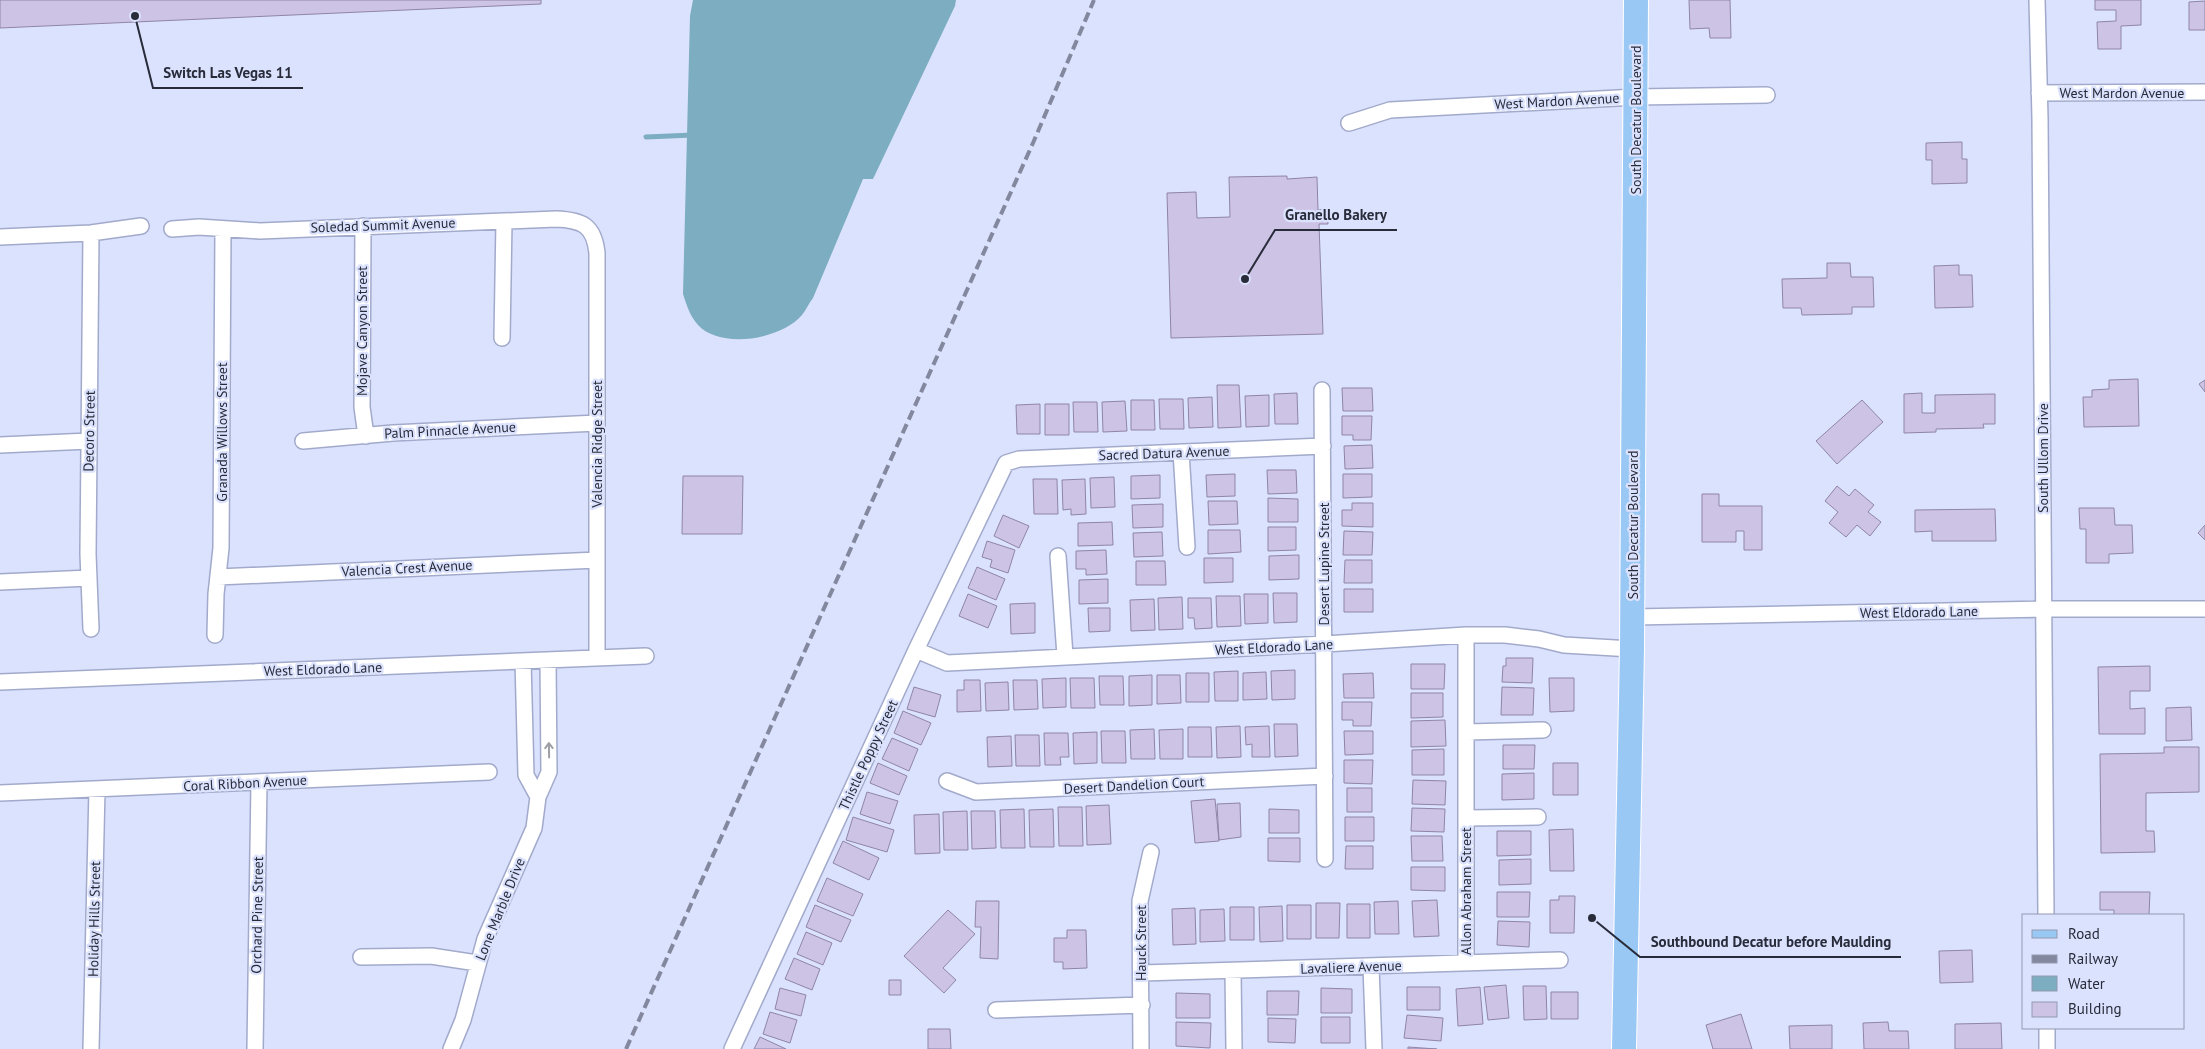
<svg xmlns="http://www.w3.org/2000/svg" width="2205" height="1049" font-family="'PT Sans',sans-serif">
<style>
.water{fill:#7dadc0}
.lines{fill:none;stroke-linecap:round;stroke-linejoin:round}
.stream{stroke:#7dadc0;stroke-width:5}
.building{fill:#cdc3e5;stroke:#8f85a5}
.minor-casing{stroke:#a2aacb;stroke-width:18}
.primary-casing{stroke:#fff;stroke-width:26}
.minor{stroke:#fff;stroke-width:15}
.primary{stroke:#9ac8f4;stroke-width:24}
.rail{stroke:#83889e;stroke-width:4;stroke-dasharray:10 5;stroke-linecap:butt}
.oneway{stroke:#9ea0a6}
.labels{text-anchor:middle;stroke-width:4.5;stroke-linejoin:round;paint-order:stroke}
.street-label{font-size:14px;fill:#282b39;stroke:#dbe2fe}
.leader{fill:none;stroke:#282b39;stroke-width:2}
.callout-dot{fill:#282b39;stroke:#dbe2fe;stroke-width:2}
.callout-label{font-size:15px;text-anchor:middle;font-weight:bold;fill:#282b39;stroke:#dbe2fe;stroke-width:4.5;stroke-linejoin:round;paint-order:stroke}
</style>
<rect width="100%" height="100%" fill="#dbe2fe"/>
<path class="water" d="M693,0h263l-1,6 -82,173h-10l-50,119c-4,5 -7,12 -11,17 -20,24 -81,35 -104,10 -8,-9 -11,-19 -15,-31l7,-278z"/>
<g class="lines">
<path class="stream" d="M646,137l47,-2"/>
</g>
<path class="building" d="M0,0h541v4l-541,24z
M1689,0h41l1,38h-21l-1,-10 -19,1z
M2095,0h46v25l-20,1v23h-23l-1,-27 19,-1v-11h-21z
M2205,1v29h-16v-28z
M1962,142v17h5v24l-35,1v-24h-6v-17z
M1287,176v3l30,-2 1,33 9,-1 1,15h-9l4,110 -152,4 -4,-145 29,-1 1,26 33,-1 -1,-40z
M1827,263h23l1,14h22l1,30h-22v7l-50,1 -1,-7h-18l-1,-29 45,-1z
M1959,265v10h13l1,32 -38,1 -1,-42z
M2138,379l1,47 -55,1 -1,-30h9v-7l17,-1v-9z
M2205,380v12l-6,-8z
M1217,385h22l2,42 -23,1z
M1342,388h30l1,23h-30z
M1297,393l1,31h-23l-1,-30z
M1922,393v20h13v-18l60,-1v30h-12l1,4 -48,1v3l-32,1v-39z
M1269,395v31l-23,1 -1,-31z
M1212,397l1,30 -24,1 -1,-30z
M1159,399h24l1,30h-24z
M1131,400h23l1,30h-24z
M1862,400l21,22 -46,42 -21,-23z
M1125,401l2,30 -24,1 -1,-30z
M1073,402h24l1,30h-24z
M1040,404v30h-23l-1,-29z
M1045,404h24v31h-24z
M1342,416h30l-1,24h-18v-5h-11z
M1372,445l1,23 -28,1 -1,-23z
M1267,470h29l1,23 -29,1z
M1235,474v22l-28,1 -1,-22z
M1343,474h29v23l-29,1z
M1160,475v23l-29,1v-23z
M683,476h60l-1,58h-60z
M1114,477l1,30 -24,1 -1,-30z
M1033,479h24l1,35h-24z
M1085,479l1,35 -15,1v-6l-8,1 -1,-30z
M1837,486l12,10 6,-7 19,16 -6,7 13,10 -11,14 -13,-11 -11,12 -17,-14 9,-11 -13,-11z
M1702,494h17v12h43v44h-18v-19h-8v11h-34z
M1268,498l30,1v23h-30z
M1208,501h29l1,23 -29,1z
M1352,503h21v24l-31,-1v-16h10z
M1163,504v23l-30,1 -1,-23z
M2079,508h35l1,17h17l1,28 -24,1v9h-23v-34h-6z
M1995,509l1,32h-64v-10l-17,1v-22z
M1003,515l26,11 -10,22 -25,-12z
M1112,522l1,23 -35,1v-23z
M2205,525v15l-7,-7z
M1268,527h28v23l-28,1z
M1208,530h32l1,22 -33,2z
M1344,531l29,1 -1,23h-29z
M1162,532l1,24 -29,1 -1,-24z
M987,541l28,9 -7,23 -18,-6 2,-7 -10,-3z
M1106,550l1,24 -21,1v-6h-10v-18z
M1299,555v24l-30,1v-24z
M1204,558h29v24l-29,1z
M1345,560h27v23h-28z
M1136,561h29l1,24h-30z
M977,567l28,12 -9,21 -28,-12z
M1108,579v24l-29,1v-24z
M1344,589h29v23h-29z
M1273,593h24v29l-23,1z
M968,594l29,12 -9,22 -29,-12z
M1244,594h24v29l-23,1z
M1216,596h24l1,30 -24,1z
M1182,597l1,32 -24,1 -1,-32z
M1188,598h23l1,30 -17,1 -1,-11h-6z
M1154,599l1,31 -24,1 -1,-31z
M1035,603v30l-24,1 -1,-30z
M1088,608h22v23l-21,1z
M1506,658h27l-1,25 -30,-1 1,-16h3z
M1411,664h34l-1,25h-33z
M2150,666v25h-20v18l15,-1v26h-46l-1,-67z
M1295,670v29l-23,1 -1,-29z
M1238,671v30h-23l-1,-29z
M1266,672l1,27 -24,1v-27z
M1186,673h23v29h-23z
M1373,673l1,25h-30l-1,-24z
M1152,675v30l-23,1v-30z
M1157,675h23l1,28 -24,1z
M1099,676h24l1,29h-24z
M1066,678v29l-23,1 -1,-29z
M1070,678h24l1,30h-24z
M1549,678h25v33l-24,1z
M964,680h16l1,31 -24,1v-22h7z
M1013,680h24l1,29 -24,1z
M1008,682l1,28 -23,1 -1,-28z
M914,687l27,8 -6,22 -28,-8z
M1502,687l32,1 -1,27h-32z
M1411,693h32v24l-32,1z
M1342,702h30l-1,24h-18v-6h-11z
M2191,707l1,33 -26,1v-33z
M903,711l28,12 -10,22 -27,-12z
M1445,720l1,26 -35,1v-26z
M1274,724h23l1,32 -23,1z
M1240,726l1,31 -24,1 -1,-31z
M1269,726l1,31h-18v-13l-6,1 -1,-18z
M1188,727h23l1,30h-24z
M1154,729l1,30h-24l-1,-29z
M1183,729v30h-23l-1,-29z
M1101,731h24l1,32h-24z
M1344,731h29v23l-28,1z
M1097,732v31l-23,1 -1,-31z
M1044,733h24l1,24h-9l1,8h-16z
M1015,735h24l1,31h-24z
M1011,736l1,30 -24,1 -1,-30z
M892,738l26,11 -9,22 -27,-12z
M1503,745h32l-1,24h-31z
M2164,747h35v45l-53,1v38h8l1,21 -54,1 -1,-99 64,-1z
M1444,749v26h-32v-25z
M1344,760h29l-1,24 -28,-1z
M878,763l29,13 -8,19 -29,-12z
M1553,763h25v32h-25z
M1534,773v26l-32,1v-26z
M1413,780l33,1 -1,24 -33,-1z
M1347,788h25v24h-25z
M867,792l31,9 -8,23 -30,-10z
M1215,799l4,42 -24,2 -4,-42z
M1240,803l1,34 -22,3 -2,-36z
M1109,805l2,39 -24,1 -1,-39z
M1058,807h24l1,39h-24z
M1412,808l33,1 -1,23 -33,-1z
M1024,809l1,39h-24l-1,-38z
M1053,809l1,38h-24l-1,-37z
M1269,809l30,1v23h-30z
M967,811l1,39h-24l-1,-38z
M971,811h24l1,37 -24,1z
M939,814l1,39 -25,1 -1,-39z
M853,817l41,13 -7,22 -41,-12z
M1345,817h29v24h-29z
M1573,829l1,42h-24l-1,-41z
M1497,831h34v24l-34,1z
M1411,836h31l1,25h-31z
M1268,838h32v24l-32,-1z
M843,841l36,17 -10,22 -36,-17z
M1346,846h27v23h-28z
M1531,859v25l-32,1v-25z
M1411,867h34v24l-34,-1z
M827,878l36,16 -10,22 -36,-15z
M1497,892h33l-1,25h-32z
M2100,892h50l-1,23h-35v-5h-14z
M1559,896h16l-1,37h-24v-33h9z
M1437,900l2,36 -25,1 -2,-36z
M976,901h23l-1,58 -18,-1 1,-31h-6z
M1398,901l1,33h-24l-1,-32z
M1316,903h24l-1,35h-23z
M1347,904h23v34h-23z
M815,905l36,15 -10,22 -35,-15z
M1287,905h24v34h-24z
M1282,906l1,35 -23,1 -1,-35z
M1230,907h24v33h-24z
M1195,908l1,36 -23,1 -1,-36z
M1224,909l1,32 -25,1v-32z
M948,910l27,24 -32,34 13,12 -12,13 -40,-37z
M1498,921l32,1 -1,25 -32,-2z
M1067,930h19l1,38 -24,1v-7h-9v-24h13z
M806,932l26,11 -9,22 -26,-11z
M1972,950l1,32 -33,1 -1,-32z
M794,958l26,11 -8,21 -27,-11z
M889,980h12v15h-12z
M1506,985l3,33 -21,2 -4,-33z
M1523,986h23l1,33 -23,1z
M1407,987h33v23h-33z
M1480,987l3,37 -25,2 -2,-37z
M780,988l26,7 -5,21 -26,-7z
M1321,988l31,1v24h-31z
M1267,991h32l-1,24h-31z
M1551,992h27v27h-27z
M1176,993l34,1v24h-34z
M770,1012l27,8 -7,23 -27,-9z
M1741,1014l11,35h-39l-7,-24z
M1407,1015l36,3 -2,23 -37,-3z
M1321,1017h29v26h-29z
M1268,1018l28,1 -1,24 -27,-1z
M1176,1022l35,1 -1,25 -34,-2z
M1888,1022l1,9h19l1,18h-45l-1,-26z
M2001,1023l1,26h-47v-25z
M1832,1025v24h-42l-1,-23z
M928,1029h22l1,20h-23z
M760,1037l26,12h-32z
M1408,1047l29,2h-29z"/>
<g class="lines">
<defs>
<path id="minor" d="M2037,0l3,118 6,797
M2039,93l166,-1
M1349,123l41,-13 246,-13 131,-2
M363,226l-1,181 4,29
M172,229l27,-2 61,4 296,-12c26,1 38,6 41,34v405
M91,233l-3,321 3,75
M0,237l91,-4 50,-7
M502,338l2,-117
M1322,390l3,469
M303,441l90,-8 204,-10
M0,445l89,-4
M1181,452l6,95
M1058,556l7,100
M218,577l379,-17
M0,582l89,-4
M1633,617l411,-8h161
M215,635l1,-41 5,-46 2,-319
M916,650l31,13 378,-19 141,-9h39l34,4 25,6 68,4
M523,661l3,114 12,22
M0,682l646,-26
M1467,732l76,-2
M947,781l29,11 349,-16
M0,793l489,-21
M1466,818l72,-1
M361,957l70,-1 46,7
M1466,963v-328
M1371,966l3,83
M1233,972l1,77
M1142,973l418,-13
M996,1010l146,-5
M2047,1028v21
M91,1049l6,-260
M255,1049l4,-267
M451,1049l12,-29 22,-81 49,-111 4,-31 11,-25 -1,-112
M732,1049l184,-399 90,-187 13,-4 304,-13
M1141,1049l-1,-148 11,-49"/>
<path id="primary" d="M1624,1049l8,-400 4,-649"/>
</defs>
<use href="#minor" class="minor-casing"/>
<use href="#primary" class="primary-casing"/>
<use href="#minor" class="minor"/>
<use href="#primary" class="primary"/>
<path class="rail" d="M626,1049l407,-906 61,-143"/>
</g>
<defs><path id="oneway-shaft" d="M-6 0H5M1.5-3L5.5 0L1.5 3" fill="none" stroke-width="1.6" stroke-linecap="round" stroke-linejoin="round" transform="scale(1.25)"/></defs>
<use class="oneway" href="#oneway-shaft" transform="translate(549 750) rotate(-91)"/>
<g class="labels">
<g class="street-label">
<text x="2122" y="98">West Mardon Avenue</text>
<text transform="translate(1557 101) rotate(-3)" y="5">West Mardon Avenue</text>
<text transform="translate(1636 120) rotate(-90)" y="5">South Decatur Boulevard</text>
<text transform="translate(383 225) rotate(-2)" y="5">Soledad Summit Avenue</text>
<text transform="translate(362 331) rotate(-90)" y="5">Mojave Canyon Street</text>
<text transform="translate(450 430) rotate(-3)" y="5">Palm Pinnacle Avenue</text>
<text transform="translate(89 431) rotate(-89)" y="5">Decoro Street</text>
<text transform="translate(222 432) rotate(-90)" y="5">Granada Willows Street</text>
<text transform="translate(597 444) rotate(-90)" y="5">Valencia Ridge Street</text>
<text transform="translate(1164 453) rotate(-2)" y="5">Sacred Datura Avenue</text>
<text transform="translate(2043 458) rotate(-90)" y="5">South Ullom Drive</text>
<text transform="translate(1633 525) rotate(-90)" y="5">South Decatur Boulevard</text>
<text transform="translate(1324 564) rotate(-90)" y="5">Desert Lupine Street</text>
<text transform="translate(407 568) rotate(-3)" y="5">Valencia Crest Avenue</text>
<text transform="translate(1919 612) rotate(-1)" y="5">West Eldorado Lane</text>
<text transform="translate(1274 647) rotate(-3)" y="5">West Eldorado Lane</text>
<text transform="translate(323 669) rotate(-2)" y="5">West Eldorado Lane</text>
<text transform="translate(868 755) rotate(-65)" y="5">Thistle Poppy Street</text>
<text transform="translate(245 783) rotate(-3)" y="5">Coral Ribbon Avenue</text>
<text transform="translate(1134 785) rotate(-3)" y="5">Desert Dandelion Court</text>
<text transform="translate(1466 891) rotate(-90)" y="5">Allon Abraham Street</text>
<text transform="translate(500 909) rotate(-68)" y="5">Lone Marble Drive</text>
<text transform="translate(257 915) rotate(-89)" y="5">Orchard Pine Street</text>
<text transform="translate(94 919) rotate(-89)" y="5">Holiday Hills Street</text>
<text transform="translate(1141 943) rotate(-90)" y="5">Hauck Street</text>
<text transform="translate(1351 967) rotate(-2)" y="5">Lavaliere Avenue</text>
</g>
</g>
<path class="leader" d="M135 16L153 88H303M1245 279L1275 230H1397M1592 918L1640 957H1901"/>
<g class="callout-dot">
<circle cx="135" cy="16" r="5"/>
<circle cx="1245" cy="279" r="5"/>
<circle cx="1592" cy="918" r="5"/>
</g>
<g class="callout-label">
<text x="228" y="78">Switch Las Vegas 11</text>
<text x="1336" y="220">Granello Bakery</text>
<text x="1771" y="947">Southbound Decatur before Maulding</text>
</g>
<rect x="2022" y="914" width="162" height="115" fill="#dbe2fe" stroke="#9399af"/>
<rect x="2032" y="930" width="25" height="8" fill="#9ac8f4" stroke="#9399af"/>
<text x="2068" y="939" font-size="15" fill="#282b39">Road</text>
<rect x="2032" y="955" width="25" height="8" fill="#83889e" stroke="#9399af"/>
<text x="2068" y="964" font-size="15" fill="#282b39">Railway</text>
<rect x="2032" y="976" width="25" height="15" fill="#7dadc0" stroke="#9399af"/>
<text x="2068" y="989" font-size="15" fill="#282b39">Water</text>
<rect x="2032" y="1002" width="25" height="15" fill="#cdc3e5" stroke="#9399af"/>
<text x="2068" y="1014" font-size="15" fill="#282b39">Building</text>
</svg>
